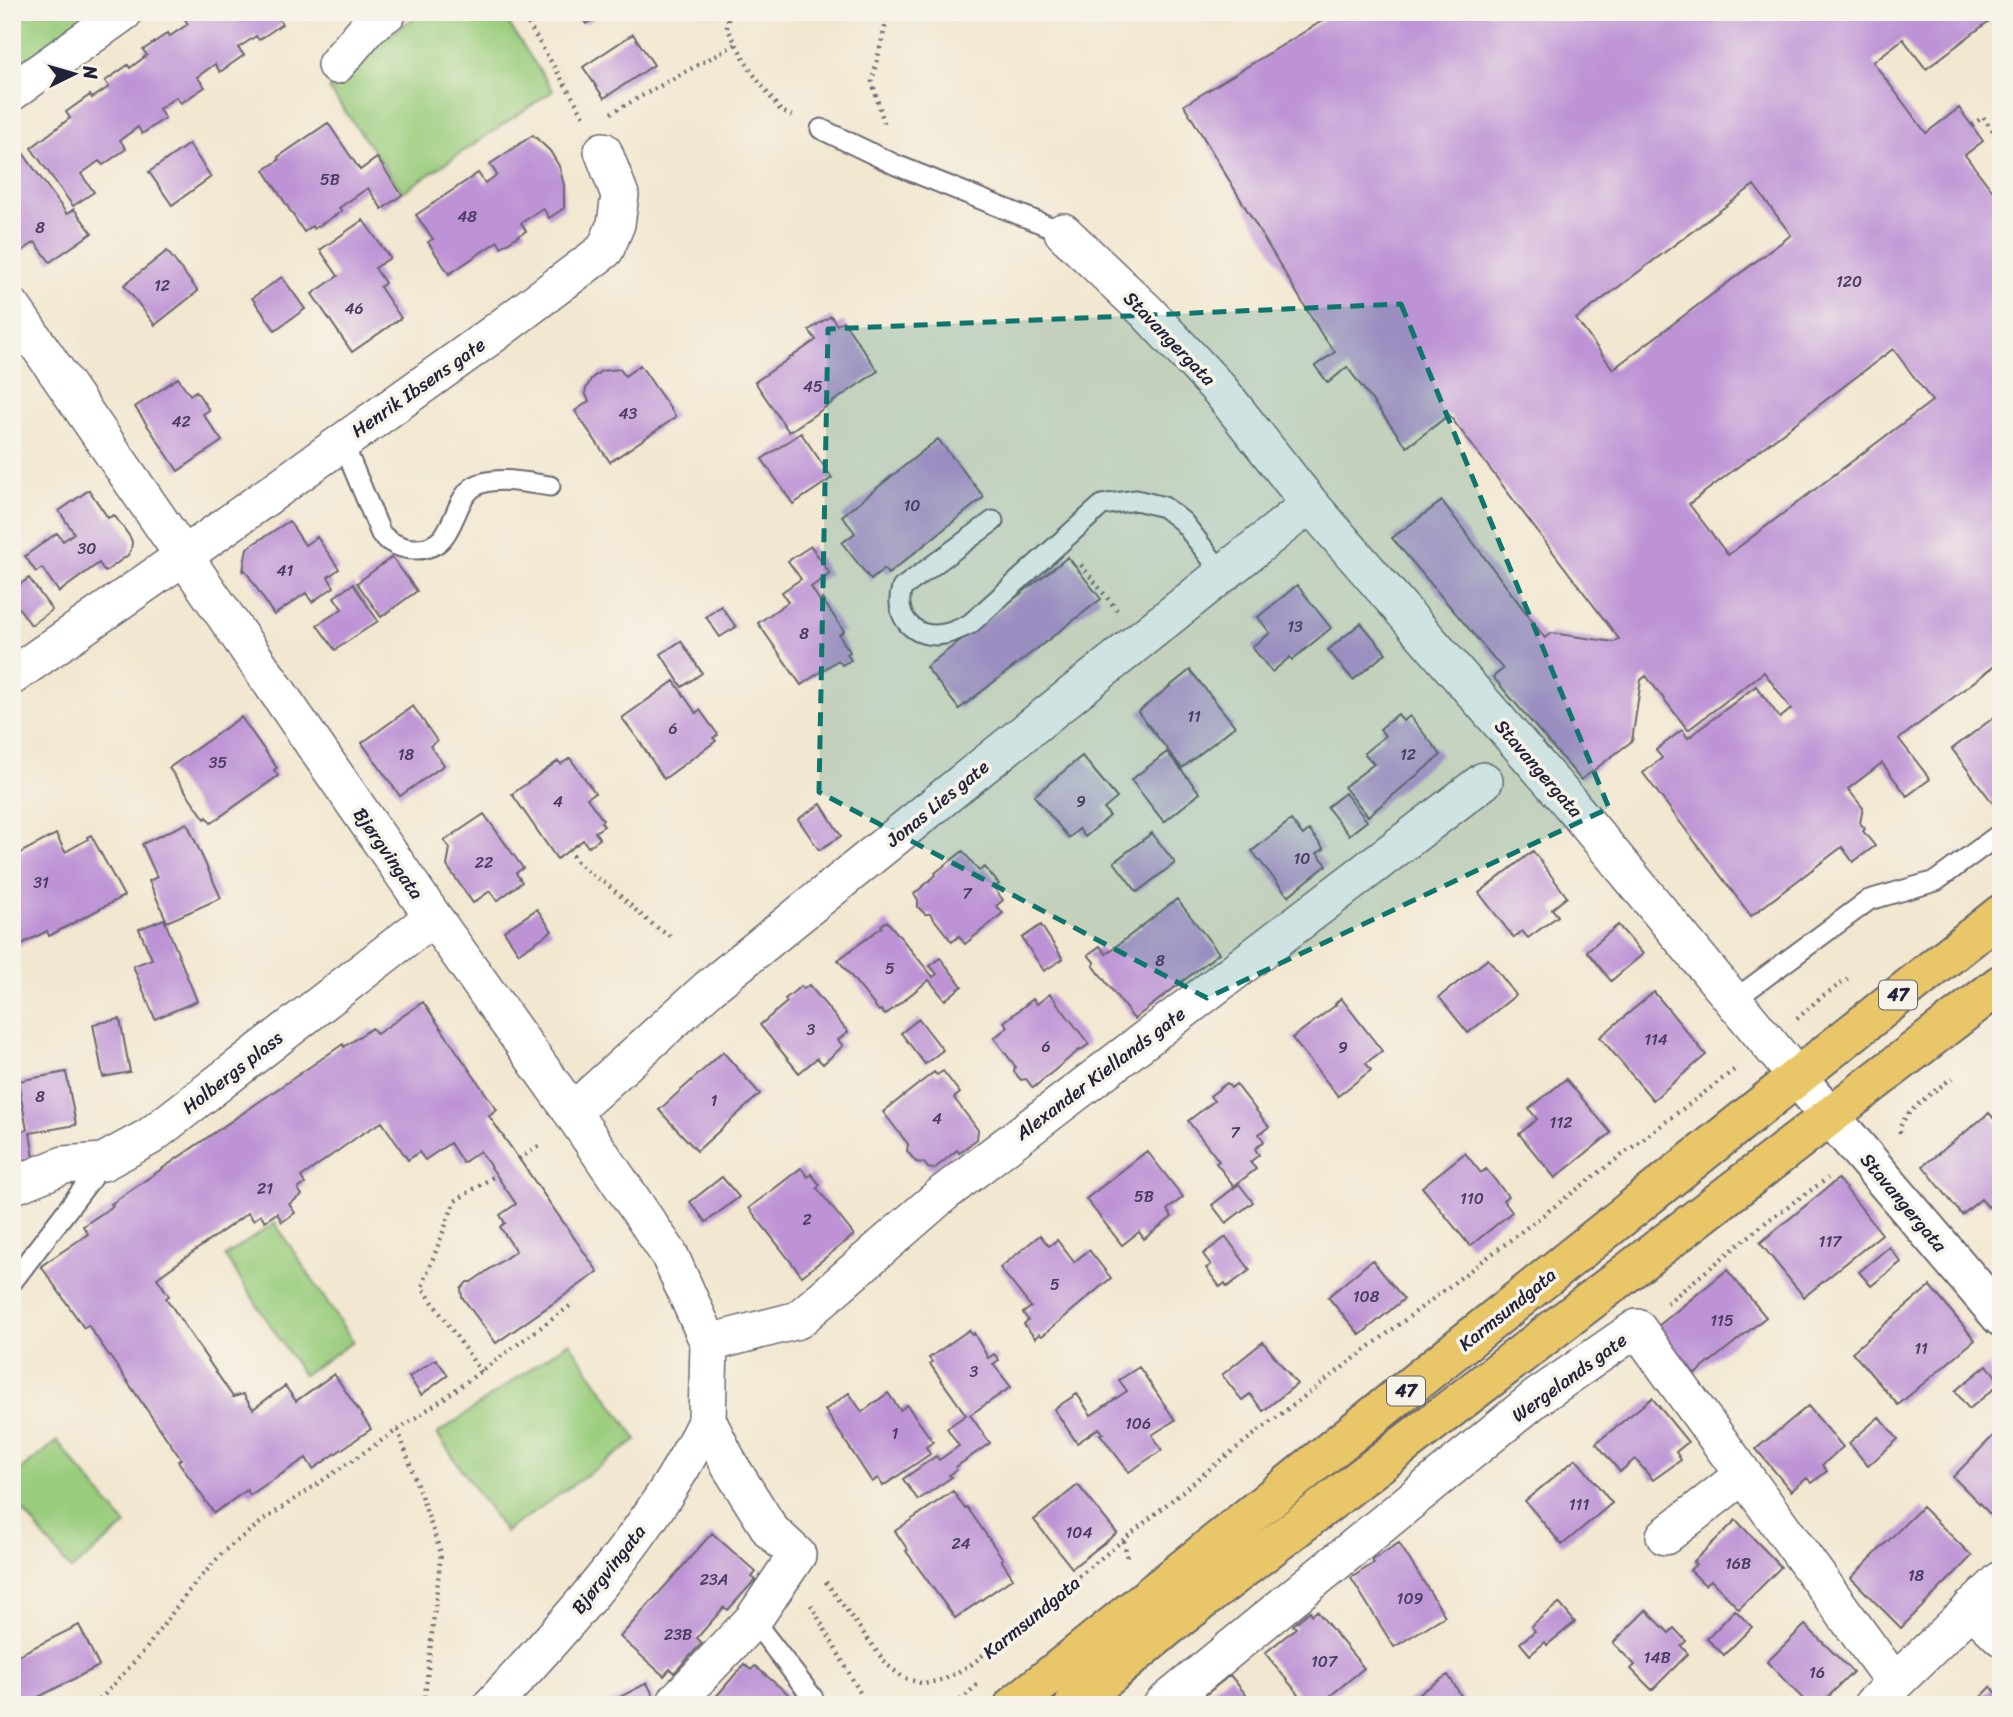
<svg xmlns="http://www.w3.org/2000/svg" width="2013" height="1717" font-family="Sriracha,sans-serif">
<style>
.green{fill:#99cc7c;stroke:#5e775c;stroke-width:2}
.building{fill:#bd93d5;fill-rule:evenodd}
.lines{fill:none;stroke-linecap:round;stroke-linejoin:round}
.service-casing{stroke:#6b676f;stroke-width:23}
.minor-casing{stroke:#6b676f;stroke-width:40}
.tertiary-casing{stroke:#6b676f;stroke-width:42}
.primary-casing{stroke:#6b676f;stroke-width:42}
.path{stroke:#6b676f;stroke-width:4.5;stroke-dasharray:2 5;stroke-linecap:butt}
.service{stroke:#fff;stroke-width:19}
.minor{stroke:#fff;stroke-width:37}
.tertiary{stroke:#fff;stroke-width:38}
.primary{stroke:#e9c769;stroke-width:38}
.marked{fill:#0f766e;fill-opacity:0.2;stroke:#0f766e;stroke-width:5;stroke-dasharray:14 9;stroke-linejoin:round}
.labels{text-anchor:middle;stroke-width:7;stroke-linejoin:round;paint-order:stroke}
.number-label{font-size:16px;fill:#493e62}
.shield{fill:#f7f3e8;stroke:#62616f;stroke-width:2}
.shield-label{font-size:18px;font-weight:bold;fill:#22223b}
.street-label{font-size:19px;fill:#22223b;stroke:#f7f3e8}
</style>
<rect width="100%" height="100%" fill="#f7f3e8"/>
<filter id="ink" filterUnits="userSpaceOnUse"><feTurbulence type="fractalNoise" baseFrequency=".0143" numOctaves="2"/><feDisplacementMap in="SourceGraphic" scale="14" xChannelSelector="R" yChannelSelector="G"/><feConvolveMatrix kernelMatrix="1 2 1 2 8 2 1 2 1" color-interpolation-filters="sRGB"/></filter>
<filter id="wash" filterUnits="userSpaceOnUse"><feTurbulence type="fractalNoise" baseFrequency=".00686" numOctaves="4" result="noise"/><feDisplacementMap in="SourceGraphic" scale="28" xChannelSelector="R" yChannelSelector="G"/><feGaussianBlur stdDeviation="1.57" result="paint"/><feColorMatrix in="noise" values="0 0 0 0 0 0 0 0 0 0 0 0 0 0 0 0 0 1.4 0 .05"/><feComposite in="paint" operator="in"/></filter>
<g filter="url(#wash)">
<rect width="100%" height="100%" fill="#f2e7d0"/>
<path class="green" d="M12,12h98l-98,61z
M423,12h78l52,79 -150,101 -74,-103 14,-9 33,-36z
M275,1223l78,119 -50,33 -78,-119z
M569,1342l68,98 -132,92 -68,-98z
M57,1441l69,84 -55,45 -59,-73v-20z"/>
<g id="blocks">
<path class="building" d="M192,12h88l-4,3 6,9 -23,16 -3,-4 -18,12 6,7 -24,17 -5,-8 -18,13 8,10 -24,16 -5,-6 -17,12 6,9 -23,16 -4,-7 -18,13 6,9 -23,16 -4,-4 -18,13 13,18 -21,14 -42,-58 39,-30 -4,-6 24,-17 2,3 17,-11 -4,-6 23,-16 2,3 17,-13 -4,-5 25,-17 2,3 18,-12 -4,-6z
M578,12h25l-17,12z
M1337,12h646l6,9 -63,48 -23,-30 -30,23 53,71 33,-25 24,33 -18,14 36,47v459l-102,78 31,40 -23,17 -25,-33 -34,26 15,19 -3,15 5,6 -2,2 12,15 -22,16 -11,-15 -91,69 -108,-143 19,-15 -6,-8 26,-20 6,8 68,-52 24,32 11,-9 -27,-37 -76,58 -42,-54 -5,4 -9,61 -51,39 -88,-103 10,-8 -111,-131 50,-37 103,137 7,-5 62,9 5,-3 -170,-224 -42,32 -60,-80 -19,16 -13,-17 20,-14 -13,-17 -138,-230zM1754,185l37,50 -178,134 -37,-50zM1893,349l39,52 -204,154 -39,-51z
M633,34l21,31 -50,33 -21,-31z
M328,123l32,47 17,-12 25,37 -20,14 -14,-21 -29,20 3,3 -28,18 -2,-3 -8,6 -40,-62 15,-10 -1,-3z
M533,135l17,16 9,15 5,19v23l-15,10 -6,-10 -22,15 5,8 -25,16 -3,-6 -49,33 -21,-32 5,-3 -17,-24 62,-42 7,10 12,-8 -7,-11z
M12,138l55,76 7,-5 18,24 -42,29 -15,-20 -13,9 -10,-14z
M189,144l22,33 -39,28 -23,-33z
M363,220l27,38 -15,10 10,15 -5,4 21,31 -49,34 -40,-58 26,-18 -18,-26z
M167,251l31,40 -43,34 -31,-40z
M282,277l23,32 -30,21 -23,-32z
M831,316l6,9 6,-4 35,50 -89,61 -34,-50 61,-42 -7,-10z
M640,365l36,52 -66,45 -35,-51 14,-10 -4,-8 1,-4 5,-10 10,-8 19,-2 5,7z
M178,378l12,17 6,-4 13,19 -6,4 19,27 -44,30 -43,-64z
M801,433l31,45 -39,26 -31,-45z
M938,439l46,58 -96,77 -4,-5 -13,11 -29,-37 13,-10 -13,-17z
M89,490l19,28 6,-3 16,22 2,5 -1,8 -3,5 -23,17 -6,-9 -40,29 -17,-24 -6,4 -11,-16 32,-23 6,8 11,-8 -15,-22z
M289,521l16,24 12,-8 22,32 -11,8 6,10 -22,15 -6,-9 -32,22 -29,-45 -2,1 4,-23z
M811,546l19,28 -19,13 9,14 2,-2 22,32 -5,4 11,17 -3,2 4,6 -9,5 -4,-5 -37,25 -43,-62 30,-21 -6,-10 19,-13 -13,-18z
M392,557l25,34 -36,26 -24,-34z
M1068,557l33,42 -142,110 -33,-42z
M29,578l23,32 -21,15 -19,-27v-8z
M353,584l25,37 -43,29 -18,-25 25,-16 -8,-12z
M1297,585l34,43 -39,32 -2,-3 -18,15 -20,-25 18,-14 -12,-16z
M721,606l15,21 -16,10 -14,-20z
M1361,623l25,30 -33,27 -25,-30z
M681,641l21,32 -20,14 -21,-33z
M1190,670l45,56 -53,42 -44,-56z
M674,681l22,32 4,-3 18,25 -5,3 3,3 -52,38 -24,-37 -18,-24z
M413,706l24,35 -7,5 14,19 -44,31 -38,-53z
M2001,712v102l-49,-65z
M1398,714l5,7 7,-5 31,39 -73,61 -24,-29 30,-23 -10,-11 21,-17 -5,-7z
M241,717l36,51 -3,2 4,6 -67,47 -4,-6 -2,2 -36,-51z
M1167,752l33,41 -36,29 -33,-42z
M1082,756l35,42 -13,11 6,7 -25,21 -6,-8 -10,9 -35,-42z
M570,758l25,35 -8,5 16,22 -2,2 3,4 -9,6 5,7 -12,8 -5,-7 -26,19 -45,-65 46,-33 3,3z
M1345,793l22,28 -18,14 -22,-28z
M821,804l20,32 -22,14 -21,-31z
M484,814l39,54 -7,5 6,9 -25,19 -7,-10 -17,12 -26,-37 3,-18 -6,-7z
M1291,820l12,15 6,-5 15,19 -7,4 10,12 -39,31 -36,-45z
M187,823l34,75 -54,24 -18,-41 8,-4 -15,-33z
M1152,833l23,30 -38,29 -23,-30z
M56,834l9,18 23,-13 -1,-2 4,-2 33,61 -75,40 -2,-5 -35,18v-92z
M963,851l16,20 6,-4 14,17 -5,4 9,12 -7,6 7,7 -38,31 -6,-8 -7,6 -22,-28h-5l-7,-7v-7l-4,-6 22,-19 -1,-2z
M1533,851l34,46 -15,12 6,7 -30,22 -6,-7 -8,7 -35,-45z
M1177,899l42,54 -85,66 -41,-54 2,-2 -7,-8 12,-9 6,8z
M537,909l15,22 -33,22 -15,-22z
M164,919l33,82 -42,18 -22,-53 19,-7 -13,-30z
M887,921l46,56 4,-3 -7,-8 10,-8 22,28 -17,14 -16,-20 -44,35 -4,-5 -2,1 -41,-51 44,-33 -1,-2z
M1041,925l22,34 -19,12 -22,-33z
M1618,925l25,29 -32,27 -24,-30z
M1488,959l28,36 -48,38 -29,-36z
M809,985l39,47 -10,8 5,6 -20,18 -6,-6 -18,15 -39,-48 27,-23 -2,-3 16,-13 3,3z
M1654,992l52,63 -53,45 -53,-63z
M1050,994l39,50 -9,7 -1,-1 -46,38 -7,-9 -5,1 -7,-8 1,-6 -21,-28 14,-11 -4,-5 29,-23 4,5z
M1341,998l41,53 -16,12 5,7 -33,26 -46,-58 44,-33 -1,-1z
M423,1002l74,108 -8,6 109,156 -102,71 -34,-46 -1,-8 6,-7h4l45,-31 -16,-24 5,-4 -5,-8 16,-11 -36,-53 -17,12 -13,-20 -25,17 -6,-8 -11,8 -26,-38 -22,13 -59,42 4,7 -7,5 4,6 -13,9 6,9 -6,4 -7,5 -5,-9 -12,8 -4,-6 -8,5 -5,-7 -91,65 12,18 -3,2 67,99 10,-3 10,15 32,-23 11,15 38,-27 37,55 -58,40 -7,-11 -56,37 -3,-5 -33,23 -36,-52 3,-2 -93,-134 -4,3 -43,-62 47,-32 -5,-8 30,-20 -2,-2 232,-160 1,3 28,-19 5,6z
M120,1019l10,53 -27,5 -10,-53z
M919,1019l24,31 -18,14 -24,-31z
M723,1052l37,42 -63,57 -38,-41z
M943,1071l17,22 -6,5 24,32 -1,9 -18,14 -2,-3 -23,19 -6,-1 -4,-5 -8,-1 -9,-11 1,-7 -25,-32 51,-40 3,3z
M66,1072l10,53 -46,8 4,25 -22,4v-11l4,-1 -4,-18 15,-2 -9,-49z
M1566,1079l45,54 -56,45 -36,-44 18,-15 -8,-10z
M1227,1083l4,5 5,-4 33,43 -10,7 5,7 -9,8 4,6 -9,7 6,7 -22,17 -18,-23 3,-2 -31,-40 26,-20 -4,-5z
M1989,1113l12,14v69l-13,11 -7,-8 -19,16 -39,-49z
M1147,1151l36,46 -16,13 5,7 -28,22 -5,-7 -17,13 -36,-46z
M1465,1153l16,20 5,-4 22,27 -5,4 9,12 -42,34 -48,-59z
M801,1168l7,9 3,-3 9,11 -3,3 37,47 -52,41 -53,-68z
M722,1177l17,20 -33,25 -16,-20z
M1838,1179l44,55 -78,63 -44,-54z
M1239,1184l14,18 -27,21 -14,-18z
M1040,1235l9,11 8,-6 17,22 15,-12 22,28 -69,58 -3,-2 -4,4 -11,-14 4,-4 -5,-7 8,-6 -31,-39z
M1226,1237l24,33 -23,17 -2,-4 -5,4 -14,-19 5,-3 -8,-11z
M1889,1247l12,15 -30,24 -12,-14z
M1372,1260l32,39 -44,36 -32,-38z
M1727,1270l39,47 -71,57 -38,-47z
M1930,1286l45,54 -77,65 -46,-53z
M969,1330l3,5 2,-2 14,25 6,-4 5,6 -6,4 18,23 -41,28 20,28 -34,24 1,3 -8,5 3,2 -34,23 -15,-21 33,-23 3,4 20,-14 -12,-18 19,-13 -36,-51 2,-2 -3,-4z
M1263,1342l34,42 -34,27 -13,-17 -8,6 -20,-25z
M436,1359l12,16 -27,20 -12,-18z
M1987,1365l14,18 -32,26 -14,-18z
M1139,1367l36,53 -23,15 10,15 -33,22 -29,-38 3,-1 -4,-5 -22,15 -23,-34 23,-15 14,21 36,-24 -8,-11z
M849,1393l13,19 26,-19 12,17 7,-5 26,37 -7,5 4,7 -47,32 -5,-8 -6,4 -47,-72z
M1652,1398l36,44 -12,10 5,8 -28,20 -18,-21 -15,13 -24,-29z
M1808,1406l35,41 -21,18 5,6 -15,12 -5,-5 -16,13 -35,-42z
M1879,1417l19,22 -30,27 -19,-23z
M2001,1428v97l-48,-48z
M1576,1459l36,44 -50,42 -37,-44z
M1078,1485l39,48 -45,35 -38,-48z
M953,1491l12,18 2,-2 36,52 -2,1 12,18 -58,40 -49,-67 2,-1 -13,-19z
M1922,1507l50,49 -71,72 -50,-50z
M1736,1520l45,47 -42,42 -28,-29 -6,5 -15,-15 6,-6 -3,-2z
M712,1533l44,39 -4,5 3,3 -27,30 -4,-3 -27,31 5,5 -28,30 -4,-4 -6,7 -44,-39z
M1399,1543l46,73 -51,31 -43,-69 23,-15 -2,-3z
M1559,1603l16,19 -28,23 -2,-3 -15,13 -10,-12 15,-12 -4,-5z
M1646,1610l23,23 5,-5 12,13 -5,5 7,8 -36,36 -21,-21 4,-4 -22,-22z
M1735,1610l17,17 -28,28 -17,-16z
M1310,1611l2,4 5,-4 47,57 -45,37h-12l-42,-52 31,-25 -3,-3z
M79,1625l20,41 -76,39h-11v-47z
M1805,1625l48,47 -33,33h-11l-42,-43z
M744,1664l7,6 4,-4 33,28 -3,5 7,6h-83z
M1230,1675l17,21 -5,4 4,5h-53z
M1448,1675l19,30h-66z
M647,1683l11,22h-47l-1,-3z
M1991,1687l10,10v8h-28z"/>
</g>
</g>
<g filter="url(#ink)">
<use href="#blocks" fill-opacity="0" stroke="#6b676f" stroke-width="2"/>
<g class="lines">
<defs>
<path id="service" d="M821,129l75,36 167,67
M342,441l39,93c10,10 20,15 34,15 42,1 35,-48 60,-63 20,-11 53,-3 75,0
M993,521l-91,67c-9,28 12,52 42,46 8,-1 17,-6 26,-10l132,-119 34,-5 28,7 19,15 41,53
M1734,1000l135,-100 67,-19 65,-48
M12,1282l91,-119
M753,1620l60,78"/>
<path id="minor" d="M336,65l33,-39 19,-14
M12,92l112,-80
M1063,232l83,79 74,79 90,114 259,298 227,274
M12,307l421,610 139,195 97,142 40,89 -2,77 23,46 41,65 26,24 -44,65 -76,80
M12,676l172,-120 308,-221 113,-85 11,-26 4,-29 -17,-44
M572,1112l137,-124 244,-198 357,-286
M12,1186l52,-21 39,-3 46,-25 284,-220
M709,1343l89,-23 146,-127 540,-412
M1665,1536l78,-61
M1971,1608l30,29
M492,1705c81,-87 163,-178 215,-285
M1162,1705l374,-307 101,-70 257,354
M1872,1705l129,-125"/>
<path id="tertiary" d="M1796,1076l205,241"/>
<path id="primary" d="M1014,1705c329,-264 656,-529 987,-791
M1074,1705l95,-79 832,-642"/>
</defs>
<use href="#service" class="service-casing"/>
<use href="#minor" class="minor-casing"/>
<use href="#tertiary" class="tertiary-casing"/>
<use href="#primary" class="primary-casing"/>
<path class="path" d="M521,12l63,104
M729,12l-2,16 24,43 30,40 14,6
M611,113l125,-69
M884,123l-12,-42 16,-66 3,-3
M1972,125l11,-8 18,25
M1081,565l36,45
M572,855c10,16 23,20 38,32 21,17 37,37 61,49
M1797,1019l24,-22 30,-20
M1900,1133c-3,-18 38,-44 52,-55
M519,1159l20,-13
M1667,1303l103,-84 58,-41
M481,1372l-59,-85 33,-86 41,-26
M398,1430l43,123 -17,152
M1124,1541l4,20
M826,1582l60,82 18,14 20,6 21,-5 27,-15 250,-205 512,-389
M811,1605l56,100
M95,1705l50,-55 42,-57 37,-42 40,-31 179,-121 131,-96
M894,1705h6
M955,1705l23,-21"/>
<use href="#service" class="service"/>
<use href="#minor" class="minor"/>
<use href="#tertiary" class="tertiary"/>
<use href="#primary" class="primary"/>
</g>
</g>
<path class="marked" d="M1401,304l208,504 -402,190 -388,-206 9,-463z"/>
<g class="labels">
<g class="number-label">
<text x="330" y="185">5B</text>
<text x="467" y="222">48</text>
<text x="40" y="233">8</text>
<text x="1849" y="287">120</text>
<text x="162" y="291">12</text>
<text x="354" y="314">46</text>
<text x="813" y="392">45</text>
<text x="628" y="419">43</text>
<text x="181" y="427">42</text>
<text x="912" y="511">10</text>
<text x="87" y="554">30</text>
<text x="285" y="576">41</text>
<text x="1295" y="632">13</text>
<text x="804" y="639">8</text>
<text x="1194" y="722">11</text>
<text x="673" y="734">6</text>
<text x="406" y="760">18</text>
<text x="1408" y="760">12</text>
<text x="218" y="768">35</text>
<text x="558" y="807">4</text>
<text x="1081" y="807">9</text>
<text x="1302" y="864">10</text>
<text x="484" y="868">22</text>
<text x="41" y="888">31</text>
<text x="967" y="899">7</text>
<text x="1160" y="966">8</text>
<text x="890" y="974">5</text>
<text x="811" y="1035">3</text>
<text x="1656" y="1045">114</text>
<text x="1046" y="1052">6</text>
<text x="1343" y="1053">9</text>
<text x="40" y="1102">8</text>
<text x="714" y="1106">1</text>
<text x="937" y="1124">4</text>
<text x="1561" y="1128">112</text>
<text x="1235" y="1138">7</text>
<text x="265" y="1194">21</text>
<text x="1144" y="1202">5B</text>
<text x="1472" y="1204">110</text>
<text x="807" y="1225">2</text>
<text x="1830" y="1247">117</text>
<text x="1055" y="1290">5</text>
<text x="1366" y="1302">108</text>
<text x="1722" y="1326">115</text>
<text x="1921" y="1354">11</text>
<text x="974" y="1377">3</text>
<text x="1138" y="1429">106</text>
<text x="895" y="1439">1</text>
<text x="1579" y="1510">111</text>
<text x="1079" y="1538">104</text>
<text x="961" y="1549">24</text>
<text x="1738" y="1569">16B</text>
<text x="1916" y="1581">18</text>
<text x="714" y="1585">23A</text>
<text x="1410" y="1604">109</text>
<text x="678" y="1640">23B</text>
<text x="1657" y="1663">14B</text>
<text x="1324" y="1667">107</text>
<text x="1817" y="1678">16</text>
</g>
<g class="shield">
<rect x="1879" y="980.5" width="38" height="29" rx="5"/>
<rect x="1387" y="1376.5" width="38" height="29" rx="5"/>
</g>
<g class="shield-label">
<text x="1898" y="1001">47</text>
<text x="1406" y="1397">47</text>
</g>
<g class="street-label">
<text transform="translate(1170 338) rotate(46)" y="7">Stavangergata</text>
<text transform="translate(418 387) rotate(-35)" y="7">Henrik Ibsens gate</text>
<text transform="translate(1539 768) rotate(49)" y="7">Stavangergata</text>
<text transform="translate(937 803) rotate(-39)" y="7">Jonas Lies gate</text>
<text transform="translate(389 853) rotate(55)" y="7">Bjørgvingata</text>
<text transform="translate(232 1072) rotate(-38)" y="7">Holbergs plass</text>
<text transform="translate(1100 1073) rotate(-37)" y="7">Alexander Kiellands gate</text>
<text transform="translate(1904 1202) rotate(50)" y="7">Stavangergata</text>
<text transform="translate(1507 1309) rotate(-39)" y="7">Karmsundgata</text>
<text transform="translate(1569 1377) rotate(-36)" y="7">Wergelands gate</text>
<text transform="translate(608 1569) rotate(-52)" y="7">Bjørgvingata</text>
<text transform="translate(1031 1617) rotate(-39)" y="7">Karmsundgata</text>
</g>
</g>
<rect width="2013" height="1717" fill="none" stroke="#f7f3e8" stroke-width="42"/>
<g transform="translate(74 74) rotate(85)" stroke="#f7f3e8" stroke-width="5" paint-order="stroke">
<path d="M0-5L12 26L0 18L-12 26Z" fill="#22223b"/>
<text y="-10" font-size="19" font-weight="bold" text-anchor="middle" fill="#22223b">N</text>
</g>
</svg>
